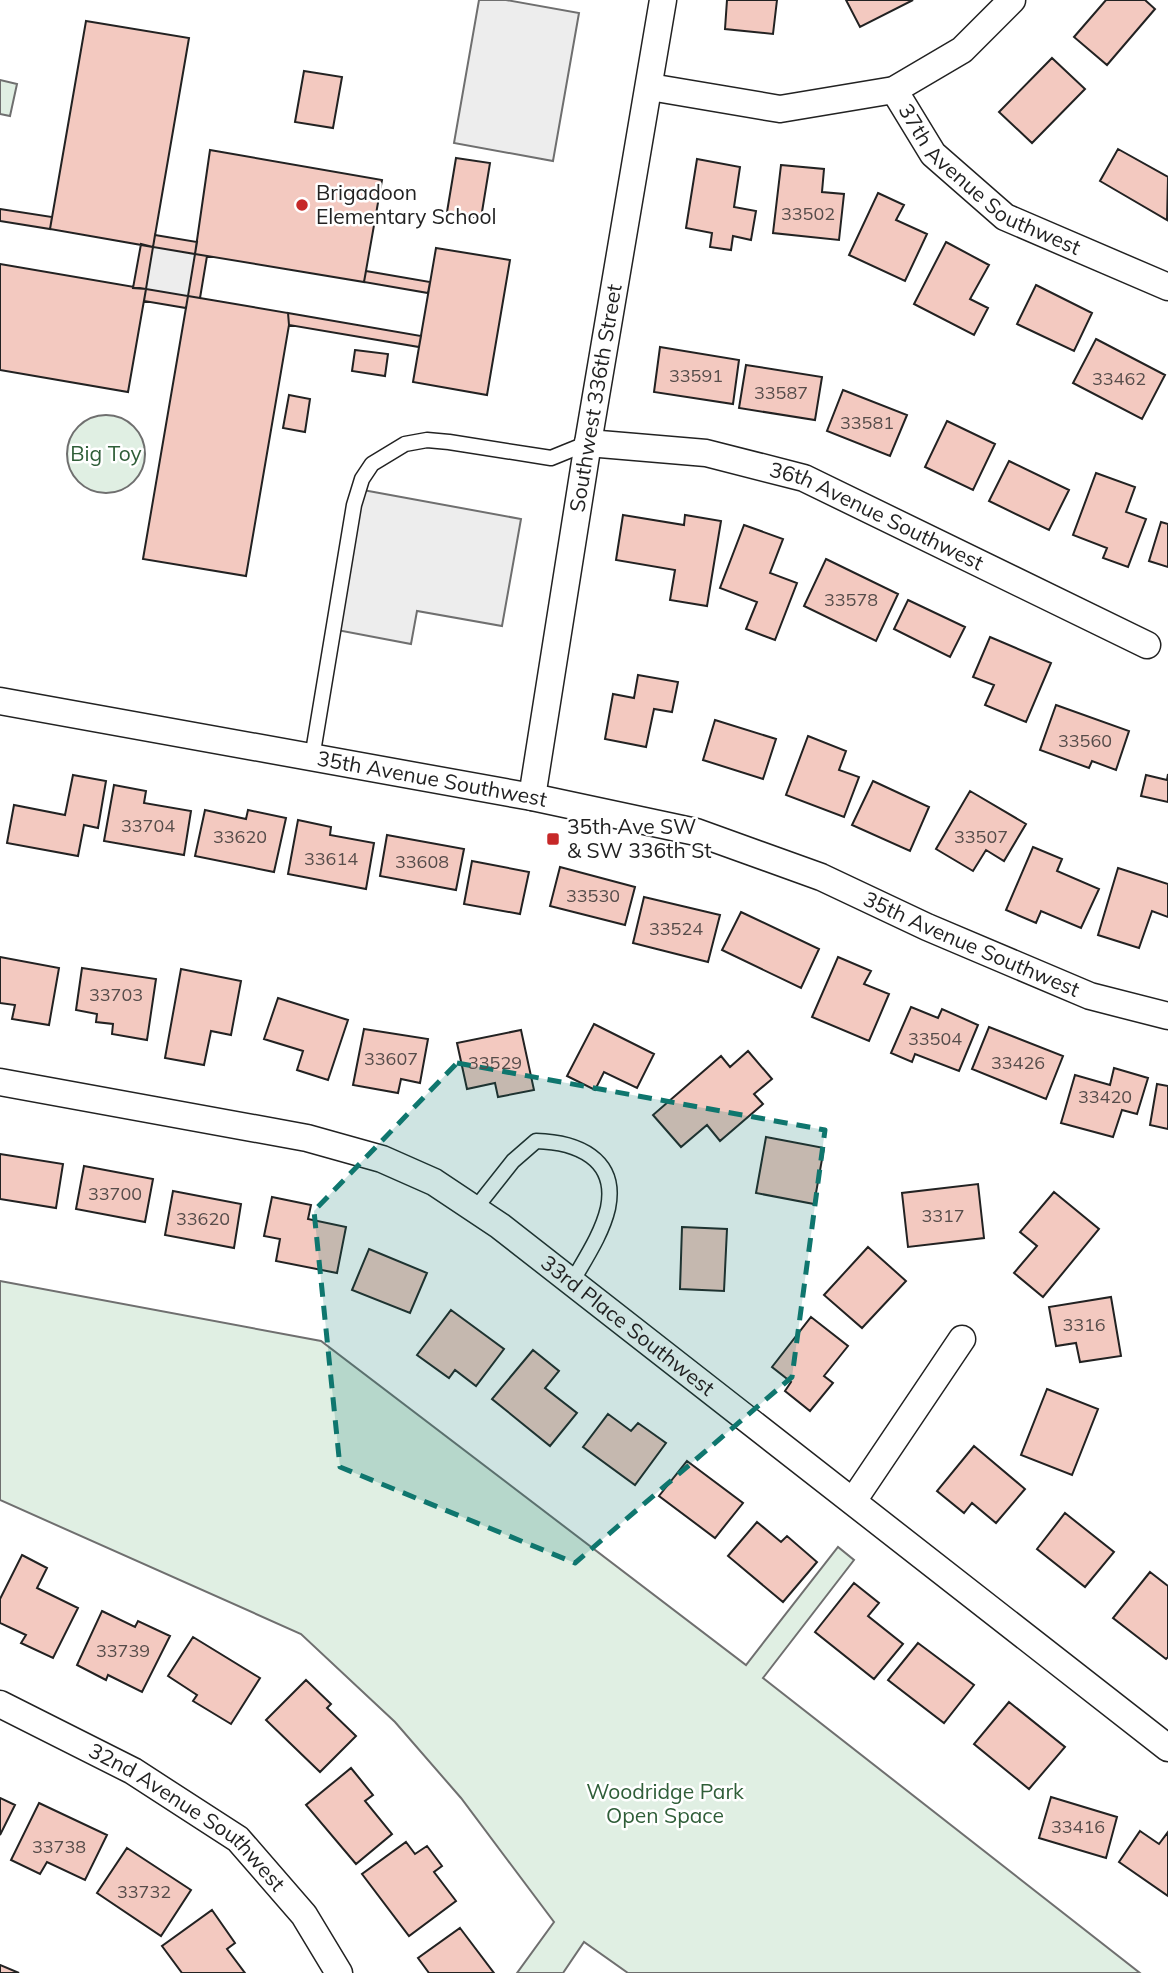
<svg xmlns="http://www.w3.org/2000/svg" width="1168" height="1973" font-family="Mulish,sans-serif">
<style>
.green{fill:#e0efe3;stroke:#6f6f6f;stroke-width:2}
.parking{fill:#ededed;stroke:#6f6f6f;stroke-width:2}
.building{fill:#f3c9c0;stroke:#222;stroke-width:2}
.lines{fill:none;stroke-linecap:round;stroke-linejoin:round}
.lane-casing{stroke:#222;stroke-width:17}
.street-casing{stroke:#222;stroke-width:29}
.lane{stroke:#fff;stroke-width:14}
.street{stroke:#fff;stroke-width:26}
.marked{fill:#0f766e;fill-opacity:0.2;stroke:#0f766e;stroke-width:5;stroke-dasharray:14 9;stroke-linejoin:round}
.poi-dot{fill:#c62828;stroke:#fff;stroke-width:2.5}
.labels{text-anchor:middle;stroke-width:5;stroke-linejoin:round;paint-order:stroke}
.number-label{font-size:18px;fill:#564c4a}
.street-label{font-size:21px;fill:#222;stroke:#fff}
.poi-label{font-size:21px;fill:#222;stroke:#fff;text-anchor:start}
.park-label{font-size:21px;fill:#2f5e38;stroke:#fff}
</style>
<rect width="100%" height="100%" fill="#fff"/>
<path class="green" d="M0,80l17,4 -7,32 -10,-2z
M67 454a39 39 0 1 1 78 0a39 39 0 1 1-78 0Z
M0,1281l321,60 425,324 92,-118 16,13 -91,118 377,295h-512l-44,-31 -21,31h-46l37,-51 -93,-124 -66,-76 -94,-88 -301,-134z"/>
<path class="parking" d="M479,0h27l73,13 -26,148 -99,-18z
M148,239l54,9 -9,54 -54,-9z
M363,490l158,29 -19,107 -85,-15 -6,33 -74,-14z"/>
<path class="building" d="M727,0h50l-4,34 -48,-5z
M846,0h67l-53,27z
M1106,0h39l10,9 -48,56 -33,-28z
M86,21l103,17 -36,209 -103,-18z
M1052,58l33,31 -53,54 -33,-31z
M304,71l38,6 -9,51 -38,-6z
M1118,149l50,28 -1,43 -67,-39z
M210,150l172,30 -18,102 -169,-28z
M456,158l34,5 -9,55 -34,-6z
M697,159l43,8 -6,40 22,4 -5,29 -18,-4 -2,14 -21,-3 2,-14 -26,-5z
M781,165l43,4 -2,23 22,2 -5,46 -66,-7z
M878,193l26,12 -8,15 31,14 -22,47 -56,-26z
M0,209l52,8 -2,12 -50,-8z
M155,235l42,7 -2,12 -42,-7z
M946,242l43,23 -19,34 18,9 -14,27 -60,-31z
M141,244l12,3 -7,42 -13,-1z
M436,248l74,12 -23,135 -74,-13z
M195,254l12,2 -7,42 -12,-2z
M0,264l146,25 -18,103 -128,-22z
M366,271l64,11 -2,11 -64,-11z
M1036,285l56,28 -18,38 -57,-27z
M146,289l42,7 -2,12 -42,-7z
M188,296l100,17 1,12 -43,251 -103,-17z
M288,313l133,23 -2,11 -130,-22z
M1096,339l69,36 -23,44 -69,-36z
M660,347l79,13 -6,44 -79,-12z
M355,350l33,4 -3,22 -33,-5z
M746,365l76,12 -7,43 -76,-12z
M843,390l64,25 -17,41 -63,-25z
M289,395l21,4 -5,33 -22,-4z
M947,421l48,23 -22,46 -48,-23z
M1009,461l60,29 -20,40 -60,-29z
M1096,473l39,14 -9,25 20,7 -18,48 -25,-9 4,-10 -34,-13z
M623,515l61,10 1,-10 36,6 -14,85 -37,-6 5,-30 -59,-10z
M1161,522l7,2v43l-19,-6z
M744,525l39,14 -13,34 27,10 -22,57 -29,-11 11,-27 -37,-14z
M826,559l72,35 -22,47 -72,-35z
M908,600l57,27 -15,30 -56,-28z
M990,637l61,26 -25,59 -41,-17 9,-20 -21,-8z
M638,675l40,7 -6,30 -18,-3 -8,38 -41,-8 8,-45 21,4z
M1056,705l73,26 -13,39 -24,-9 -3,7 -49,-18z
M715,720l61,19 -13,40 -60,-19z
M808,736l38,15 -7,19 20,7 -15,40 -58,-22z
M1168,774v28l-27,-6 5,-21 21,5z
M73,775l33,6 -8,47 -14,-3 -6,31 -71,-13 7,-38 51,10z
M873,781l56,26 -19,44 -58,-26z
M114,785l32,6 -2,12 47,8 -7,44 -80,-14z
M970,791l56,33 -22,37 -18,-11 -13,21 -37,-22z
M205,810l41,9 2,-9 38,8 -12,54 -79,-16z
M298,820l33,7 -1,8 44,8 -8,46 -78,-15z
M387,835l77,14 -8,41 -76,-14z
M1033,847l29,12 -5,12 42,18 -18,39 -40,-17 -5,12 -30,-13z
M472,861l57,11 -9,42 -56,-10z
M560,867l75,20 -10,38 -75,-19z
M1118,868l50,16v33l-16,-6 -13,37 -41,-13z
M644,897l76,18 -12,47 -75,-19z
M741,912l78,37 -18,39 -79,-38z
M0,957l59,11 -10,57 -37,-6 3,-14 -15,-2z
M838,957l33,14 -7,13 25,10 -20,47 -57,-24z
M82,968l74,11 -9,61 -35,-6 1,-10 -17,-2 1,-8 -21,-4z
M181,969l60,12 -10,54 -20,-4 -7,34 -39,-7z
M278,998l70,22 -20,60 -31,-10 6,-19 -39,-12z
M911,1007l27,11 4,-9 36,16 -19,46 -44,-17 -3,8 -21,-9z
M594,1024l60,30 -17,34 -33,-16 -9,18 -28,-14z
M989,1027l74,29 -17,43 -74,-30z
M364,1029l64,10 -8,44 -19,-4 -3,14 -45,-8z
M521,1030l13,60 -36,7 -3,-14 -28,6 -10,-46z
M748,1051l24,28 -18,15 9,10 -43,37 -13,-16 -26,22 -28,-32 68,-59 9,11z
M1114,1068l34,10 -11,36 -15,-4 -9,27 -52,-14 14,-48 35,10z
M1157,1084l11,2v43l-18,-4z
M766,1137l58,11 -10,56 -58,-11z
M0,1154l63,10 -7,44 -56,-9z
M84,1166l69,13 -8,43 -69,-13z
M978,1184l6,54 -76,9 -6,-54z
M173,1191l68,13 -7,44 -69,-13z
M1054,1192l45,37 -56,68 -29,-24 23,-27 -17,-14z
M272,1197l39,8 -3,14 38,8 -9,46 -61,-12 4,-22 -16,-3z
M682,1227l45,2 -3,62 -44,-2z
M868,1247l38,34 -44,47 -38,-33z
M369,1249l58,24 -17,40 -58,-23z
M1111,1297l10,59 -41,6 -4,-19 -20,3 -7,-39z
M451,1310l53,39 -28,37 -21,-16 -6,8 -32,-23z
M811,1317l37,29 -24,30 9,7 -23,28 -25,-20 6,-9 -19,-15z
M533,1350l26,21 -14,17 32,25 -27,33 -58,-47z
M1047,1389l51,20 -26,66 -51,-20z
M608,1414l23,17 7,-8 28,20 -31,42 -52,-38z
M974,1446l51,43 -29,34 -24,-20 -8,10 -27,-22z
M687,1461l56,42 -28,35 -56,-42z
M1065,1513l49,39 -29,35 -48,-38z
M757,1522l24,20 6,-6 30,26 -34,40 -55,-46z
M22,1555l25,13 -10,20 41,20 -25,50 -32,-15 5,-8 -26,-12v-24z
M1150,1572l18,14v71l-2,2 -53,-41z
M854,1583l25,20 -11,13 35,28 -29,35 -59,-47z
M102,1611l33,16 3,-6 32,15 -28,56 -34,-17 -2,5 -29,-15z
M193,1637l67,41 -29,46 -38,-23 4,-6 -29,-19z
M918,1643l56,42 -30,38 -56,-43z
M306,1680l25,24 -4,4 29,28 -36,36 -54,-52z
M1009,1702l56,45 -36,42 -55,-45z
M351,1768l22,27 -8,6 27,33 -36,30 -50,-59z
M1051,1797l66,20 -11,41 -67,-20z
M0,1798l15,7 -15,30z
M39,1803l68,32 -22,45 -38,-18 -7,12 -29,-14z
M1140,1831l19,13 9,-12v64l-49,-34z
M406,1842l9,12 12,-8 15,20 -8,6 22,29 -47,35 -47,-62z
M127,1848l64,42 -30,46 -64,-43z
M212,1910l23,33 -8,6 18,24h-63l-20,-27z
M460,1928l34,45h-65l-11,-15z
M0,1965l19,8h-19z"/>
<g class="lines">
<defs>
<path id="lane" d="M312,758l42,-253 8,-26 10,-15 33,-20 22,-4 22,2 102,16 37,-15
M475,1209l38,-48 23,-20c40,1 82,17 72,67 -6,26 -23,51 -36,74"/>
<g id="street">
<path d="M650,87l130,22 114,-19 68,-40 50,-50"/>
<path id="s1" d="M894,90l39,64 72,63 163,70"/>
<path id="s2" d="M588,443l118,10 98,25 343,167"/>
<path id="s3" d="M0,701l532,96 164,35 125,45 106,50 163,69 78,20"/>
<path id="s4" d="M532,797l56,-354 75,-443"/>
<path id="s5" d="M0,1082l307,56 75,21 52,23 66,44 668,522"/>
<path d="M853,1501l109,-162"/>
<path id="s6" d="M0,1704l133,67 105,68 66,76 35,58"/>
</g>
</defs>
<use href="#lane" class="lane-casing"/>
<use href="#street" class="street-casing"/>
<use href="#lane" class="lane"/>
<use href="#street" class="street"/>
</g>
<path class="marked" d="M457,1063l368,67 -33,247 -217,186 -235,-96 -26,-256z"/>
<g class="poi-dot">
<circle cx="302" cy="205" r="7"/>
<rect x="546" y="832" width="14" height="14" rx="3.5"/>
</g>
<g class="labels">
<g class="number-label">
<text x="808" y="220">33502</text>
<text x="696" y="382">33591</text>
<text x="1119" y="385">33462</text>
<text x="781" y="399">33587</text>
<text x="867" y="429">33581</text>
<text x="851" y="606">33578</text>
<text x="1085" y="747">33560</text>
<text x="148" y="832">33704</text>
<text x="240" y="843">33620</text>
<text x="981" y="843">33507</text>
<text x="331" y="865">33614</text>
<text x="422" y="868">33608</text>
<text x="593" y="902">33530</text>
<text x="676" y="935">33524</text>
<text x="116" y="1001">33703</text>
<text x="935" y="1045">33504</text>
<text x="391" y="1065">33607</text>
<text x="495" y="1069">33529</text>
<text x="1018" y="1069">33426</text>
<text x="1105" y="1103">33420</text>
<text x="115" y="1200">33700</text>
<text x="943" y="1222">3317</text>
<text x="203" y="1225">33620</text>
<text x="1084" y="1331">3316</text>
<text x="123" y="1657">33739</text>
<text x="1078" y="1833">33416</text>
<text x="59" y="1853">33738</text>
<text x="144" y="1898">33732</text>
</g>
<g class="street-label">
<text dy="7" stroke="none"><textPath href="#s1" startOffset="135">37th Avenue Southwest</textPath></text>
<text dy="7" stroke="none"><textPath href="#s4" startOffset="404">Southwest 336th Street</textPath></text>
<text dy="7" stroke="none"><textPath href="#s2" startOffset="301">36th Avenue Southwest</textPath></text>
<text dy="7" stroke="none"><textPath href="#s3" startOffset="439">35th Avenue Southwest</textPath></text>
<text dy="7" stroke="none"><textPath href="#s3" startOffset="1006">35th Avenue Southwest</textPath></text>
<text dy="7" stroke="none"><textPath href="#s5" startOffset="688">33rd Place Southwest</textPath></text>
<text dy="7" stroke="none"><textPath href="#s6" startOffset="220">32nd Avenue Southwest</textPath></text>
</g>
<g class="poi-label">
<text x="316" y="200">Brigadoon<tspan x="316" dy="24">Elementary School</tspan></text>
<text x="567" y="834">35th Ave SW<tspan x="567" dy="24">&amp; SW 336th St</tspan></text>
</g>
<g class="park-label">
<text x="106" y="461">Big Toy</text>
<text x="665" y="1799">Woodridge Park<tspan x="665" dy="24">Open Space</tspan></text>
</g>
</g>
</svg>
